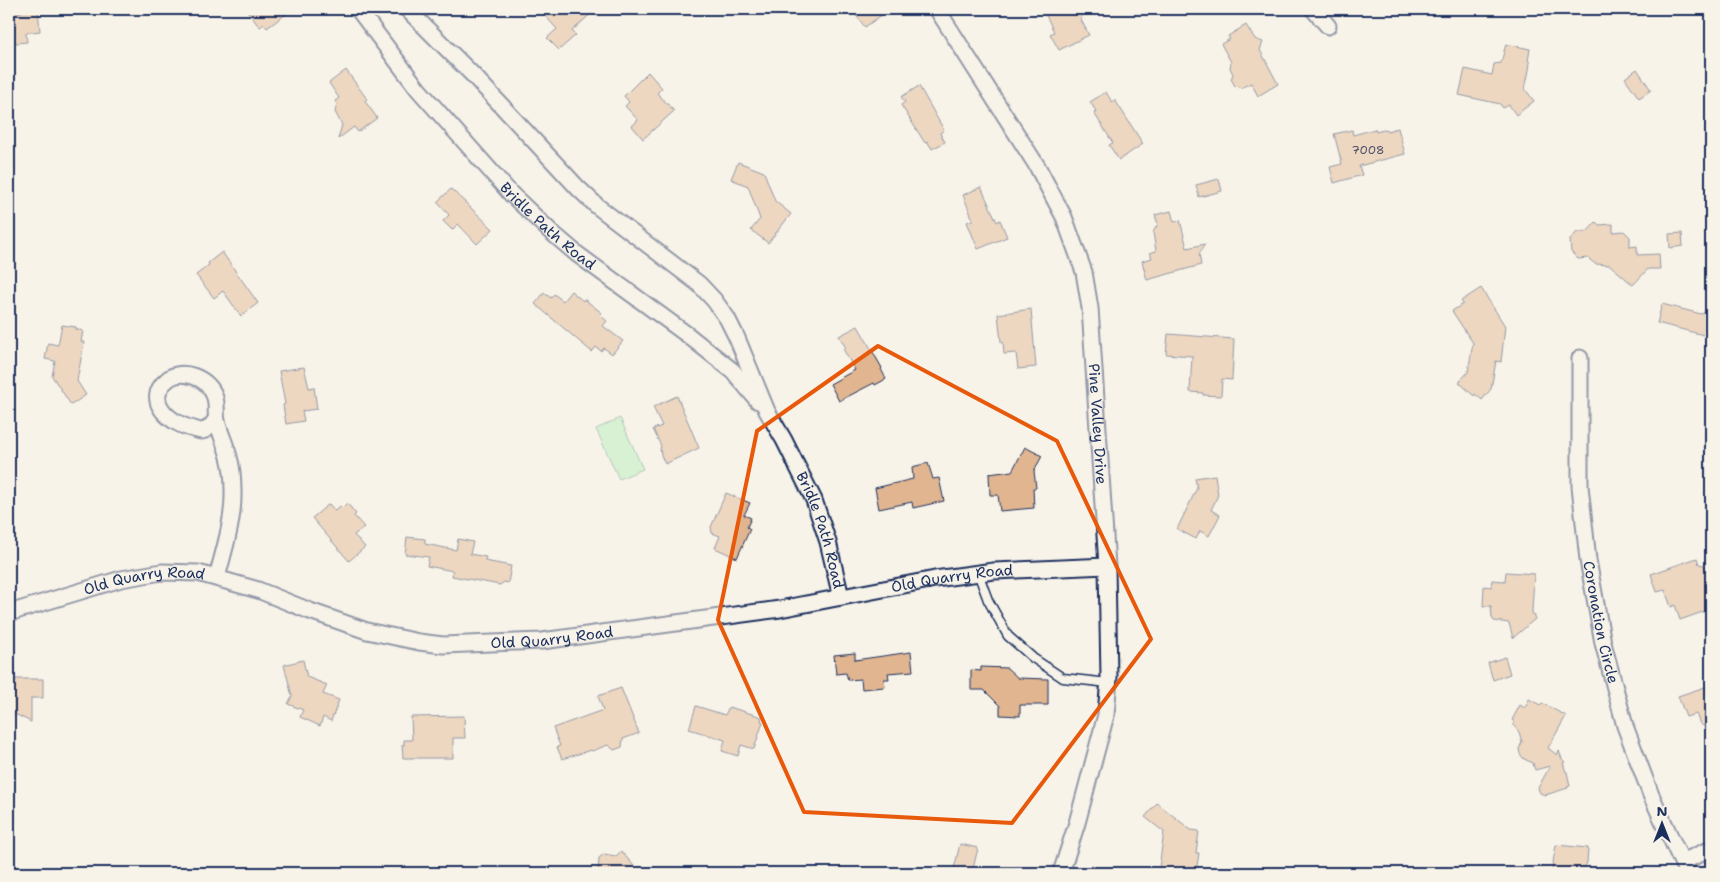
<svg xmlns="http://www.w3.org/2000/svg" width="1720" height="882" font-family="'Shantell Sans',sans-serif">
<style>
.green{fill:#aff0b9;stroke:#65908c}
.building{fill:#e0b590;stroke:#1b2f5e}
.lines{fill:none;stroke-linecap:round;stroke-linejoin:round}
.service-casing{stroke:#1b2f5e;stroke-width:11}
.minor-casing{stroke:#1b2f5e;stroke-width:19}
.service{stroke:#f7f3e8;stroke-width:8}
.minor{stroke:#f7f3e8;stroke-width:15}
.marked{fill:none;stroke:#e8590c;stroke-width:4;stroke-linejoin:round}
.labels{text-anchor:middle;stroke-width:5;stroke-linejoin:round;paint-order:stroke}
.number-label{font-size:12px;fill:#4c506a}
.street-label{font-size:15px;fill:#1b2f5e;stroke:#f7f3e8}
</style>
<rect width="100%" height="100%" fill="#f7f3e8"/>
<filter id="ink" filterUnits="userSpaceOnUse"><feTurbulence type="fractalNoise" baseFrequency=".02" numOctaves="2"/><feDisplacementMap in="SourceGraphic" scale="10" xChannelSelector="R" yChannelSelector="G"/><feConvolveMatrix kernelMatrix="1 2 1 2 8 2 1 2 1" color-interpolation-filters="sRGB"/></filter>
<g filter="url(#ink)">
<path class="green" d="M620,418l23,51 -24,10 -23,-50z"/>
<path class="building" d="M21,9h17l2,22 -14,2 1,9 -12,1 -1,-8h-5v-21l13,-2z
M246,9h47l-26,19 -3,-4 -4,3 -3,-3z
M539,9h57l-24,22 4,4 -17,15 -12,-12 10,-9z
M851,9h39l-25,18z
M1043,9h41l-3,11 8,15 -30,15 -9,-16 4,-2z
M1246,25l9,14 8,3 -3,8 18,34 -20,12 -7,-13 -10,5 -6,-2 -4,-7 2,-5 -3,-6 1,-6 -10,-18 9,-5 -2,-3z
M1506,44l24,5 -2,12 2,1 -1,8 -4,19 9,12 -18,14 -7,-10 -6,3 -3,-4 -41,-9 6,-26 27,6 2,-11 7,-1z
M1637,69l14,21 -12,8 -14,-20z
M346,70l21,29 -2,2 12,17 -19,14 -4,-5 -16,12 4,-14 -7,-13 2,-8 -2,-3 4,-3 -10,-15z
M648,72l14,16 -5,5 17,18 -31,28 -11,-13 6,-6 -13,-14 4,-4 -5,-6z
M919,86l25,44 -4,3 5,9 -13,7 -5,-8 -2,2 -24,-38 4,-3 -4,-5z
M1106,92l6,10 3,-2 28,44 -24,16 -10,-15 4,-2 -19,-30 2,-2 -6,-9z
M1398,128l7,26 -46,12 3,9 -28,8 -4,-16 12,-3 -8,-30 18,-4 1,5 22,-6 1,3 11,-3v2z
M738,162l26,10 11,29 16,13 -23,29 -17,-13 9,-11 -12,-33 -17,-7z
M1219,179l3,12 -23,6 -3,-12z
M981,187l16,35 3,-2 7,17 -29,12 -11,-27 6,-2 -10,-25z
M451,189l42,40 -16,15 -19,-20 -6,6 -9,-9 6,-6 -12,-13z
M1171,211l3,11 6,-2 7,28 18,-4 -6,10 2,11 -54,15 -5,-19 10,-3 -2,-5 6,-2 -3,-19 5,-8 -3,-9z
M1596,222l3,3 14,-1v8l11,-1 6,6v10l7,-1v9l22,-1 1,15h-12l-15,16 -23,-20 -15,-1 -7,-6 -10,1 -7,-7 -1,-12 7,-8h10z
M1682,233l1,13 -13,2 -1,-14z
M222,252l36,51 -17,13 -18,-25 -9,7 -18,-23 13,-10 -1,-2z
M1481,288l24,38 -4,36 -5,-1 -5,28 -9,11 -7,-6 -1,2 -15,-14 9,-10 5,-29 -21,-32 11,-7 -2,-3z
M571,291l12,10 1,-2 18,14 -2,2 7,6 -4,5 20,15 -11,13 -8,-6 -3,3 -5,-4 -4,5 -57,-48 9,-11 7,5 3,-4 9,7z
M1662,304l39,10 10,-4v27l-54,-14z
M1031,309l5,58 -18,2 -2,-16 -12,1 -1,-12h-2l-3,-28z
M62,325l14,2v2l7,2 -2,11h3l-7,39 9,14 -15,10 -19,-29 3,-15 -10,-2 3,-16 10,2z
M858,326l24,42 -1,1 5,10 -11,6 -1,-2 -35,18 -9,-17 25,-14 -12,-21 3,-1 -7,-12z
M1168,334l66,5 -2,41 -10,-1 -1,17 -18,-1v-2l-13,-1 2,-36 -26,-2z
M304,367l5,21 5,-1 3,22 -15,2 2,10 -18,3 -3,-19 2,-1 -6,-33z
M677,396l22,52 -34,16 -4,-9 -1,-6 1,-3 -8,-17 9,-3 -9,-19z
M1025,447l17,9 -8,15 2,17h-3l1,20 -34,3 -2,-16h-8l-1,-21 23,-3z
M928,463l5,16 6,-1 5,23 -31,7 -1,-6 -33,7 -4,-21 38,-9 -1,-12z
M1215,475l3,20 -7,15 9,5 -11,21 -9,-5 -4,8 -19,-10 20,-41 -2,-10z
M726,493l24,10 -6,12 7,3 -4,9 3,2 -13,29 -22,-10 5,-12 -8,-3 -1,-6z
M347,503l9,11 -2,2 10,11 -10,8 11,12 -16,14 -37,-43 17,-14 6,7 5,-5 2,2z
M407,537l18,2v5l31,6 2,-11 15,3 -3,12 16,3 -1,4 26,5 -3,17 -4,-1 -4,3 -48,-9 1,-5 -26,-5 2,-9 -24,-3z
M1697,558l2,6 5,1 7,21v23l-31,11 -5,-15 -4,2 -6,-17 -8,2 -6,-18z
M1506,572l28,2 -2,38 3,7 -22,19 -4,-15 -15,-2 -2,-3 -1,-12h-8l1,-20 7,1 1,-7 13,1z
M911,652l2,19 -25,2 1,6h-5l1,8 -23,2 -1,-10 -13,1 -2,-7 -10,1 -2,-19 21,-2v7z
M1505,657l5,17 -17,6 -5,-17z
M303,660l4,17 20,8 -4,9 16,6 -8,21 -8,-4 -3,9 -20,-9 3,-7 -15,-6 4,-8 -8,-31z
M981,667l26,1 11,10 30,1v26h-28v11l-20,-1v-9l-16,-16h-13v-20l10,1z
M9,679h34v19h-12v24l-14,-7h-8z
M1711,685v45l-11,-6 -4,-10 -10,3 -8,-21z
M621,688l18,45 -16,6 -1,8 -8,3 -6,-5 -16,6 -1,-1 -29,9 -5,-12 3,-1 -7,-18 50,-18 -5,-14z
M1529,699l11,6 2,-2 24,13 -18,32 9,7 2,-4 3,8 3,3 -2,1 3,9h1l3,14 -3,1 1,1 -23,7 -5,-2 -2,-5 12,-22 -15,4 -2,-7 -9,-4 -4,-5 -1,-5 3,-7 -3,-10 -5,-6v-5l-2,-1 8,-15 5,3z
M696,706l29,9 4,-8 33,10 -1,4 2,1 -9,27 -13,-4 -3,11 -16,-5 3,-11 -36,-11z
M464,716l1,22h-12v20h-50l-1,-13h2v-5h8l-1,-23z
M1157,803l34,27 8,1 -3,22h3l-3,20h-25v-3l-12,-2 5,-36 -19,-15z
M960,844l18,4 -6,25h-19z
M1556,845l32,3 -1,15 -6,10h-28l-1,-5z
M621,851l13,15 -9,7h-27l1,-15 5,-4 12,2z"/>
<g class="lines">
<defs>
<path id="service" d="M978,573l10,27 20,36 25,22 30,20 46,5"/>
<g id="minor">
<path id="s1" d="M358,9l60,80 93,105 39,37 27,23 112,82 44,35 25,30"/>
<path id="s2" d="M407,9l65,65 106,114 19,18 102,78 15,16 13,18 10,20 30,73 17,29 30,60 14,42 13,55"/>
<path id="s3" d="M937,9l100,157 27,51 20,55 6,36 17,258 2,112 -3,37 -29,108 -16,50"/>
<path d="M1313,9l15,17"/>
<path id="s4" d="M1580,358v128l8,74 15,83 22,83 26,69 36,78"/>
<path d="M216,419c-3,5 -8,11 -14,12 -3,0 -5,-1 -8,-2 -22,-4 -52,-28 -27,-49 14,-13 41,-2 47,15 4,9 1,17 3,26 3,12 9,24 12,36 3,10 4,23 4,34 1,28 -9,60 -16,86"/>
<path id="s5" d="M9,613l112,-34 41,-7 36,1 60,17 52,21 57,20 52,11 24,3 99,-4 238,-32 155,-30 59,-8 113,-5"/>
<path d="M1682,862l29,-13"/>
</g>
</defs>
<use href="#service" class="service-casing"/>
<use href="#minor" class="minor-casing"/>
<use href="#service" class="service"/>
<use href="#minor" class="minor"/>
</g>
</g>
<path d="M0 0H1720V882H0ZM878,346l179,95 94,198 -139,184 -208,-11 -86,-192 39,-189z" fill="#f7f3e8" fill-opacity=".55" fill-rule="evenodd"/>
<path class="marked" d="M878,346l179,95 94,198 -139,184 -208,-11 -86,-192 39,-189z"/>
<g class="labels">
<g class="number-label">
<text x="1368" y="154">7008</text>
</g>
<g class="street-label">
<text dy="5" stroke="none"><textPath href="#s1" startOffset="289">Bridle Path Road</textPath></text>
<text dy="5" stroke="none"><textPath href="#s3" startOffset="455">Pine Valley Drive</textPath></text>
<text dy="5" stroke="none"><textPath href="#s2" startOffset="679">Bridle Path Road</textPath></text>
<text dy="5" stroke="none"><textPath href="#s5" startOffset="965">Old Quarry Road</textPath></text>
<text dy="5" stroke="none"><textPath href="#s5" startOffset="140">Old Quarry Road</textPath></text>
<text dy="5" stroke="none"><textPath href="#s4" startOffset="266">Coronation Circle</textPath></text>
<text dy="5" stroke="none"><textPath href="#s5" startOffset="560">Old Quarry Road</textPath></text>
</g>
</g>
<rect width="1720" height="882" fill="none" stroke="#f7f3e8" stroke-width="30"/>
<rect x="15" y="15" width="1690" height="852" fill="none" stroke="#1b2f5e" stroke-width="2" filter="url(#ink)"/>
<g transform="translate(1662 824)" stroke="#f7f3e8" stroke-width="4" paint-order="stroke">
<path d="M0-4L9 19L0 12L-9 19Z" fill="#1b2f5e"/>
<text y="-8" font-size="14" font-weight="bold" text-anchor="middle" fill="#1b2f5e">N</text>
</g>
</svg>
